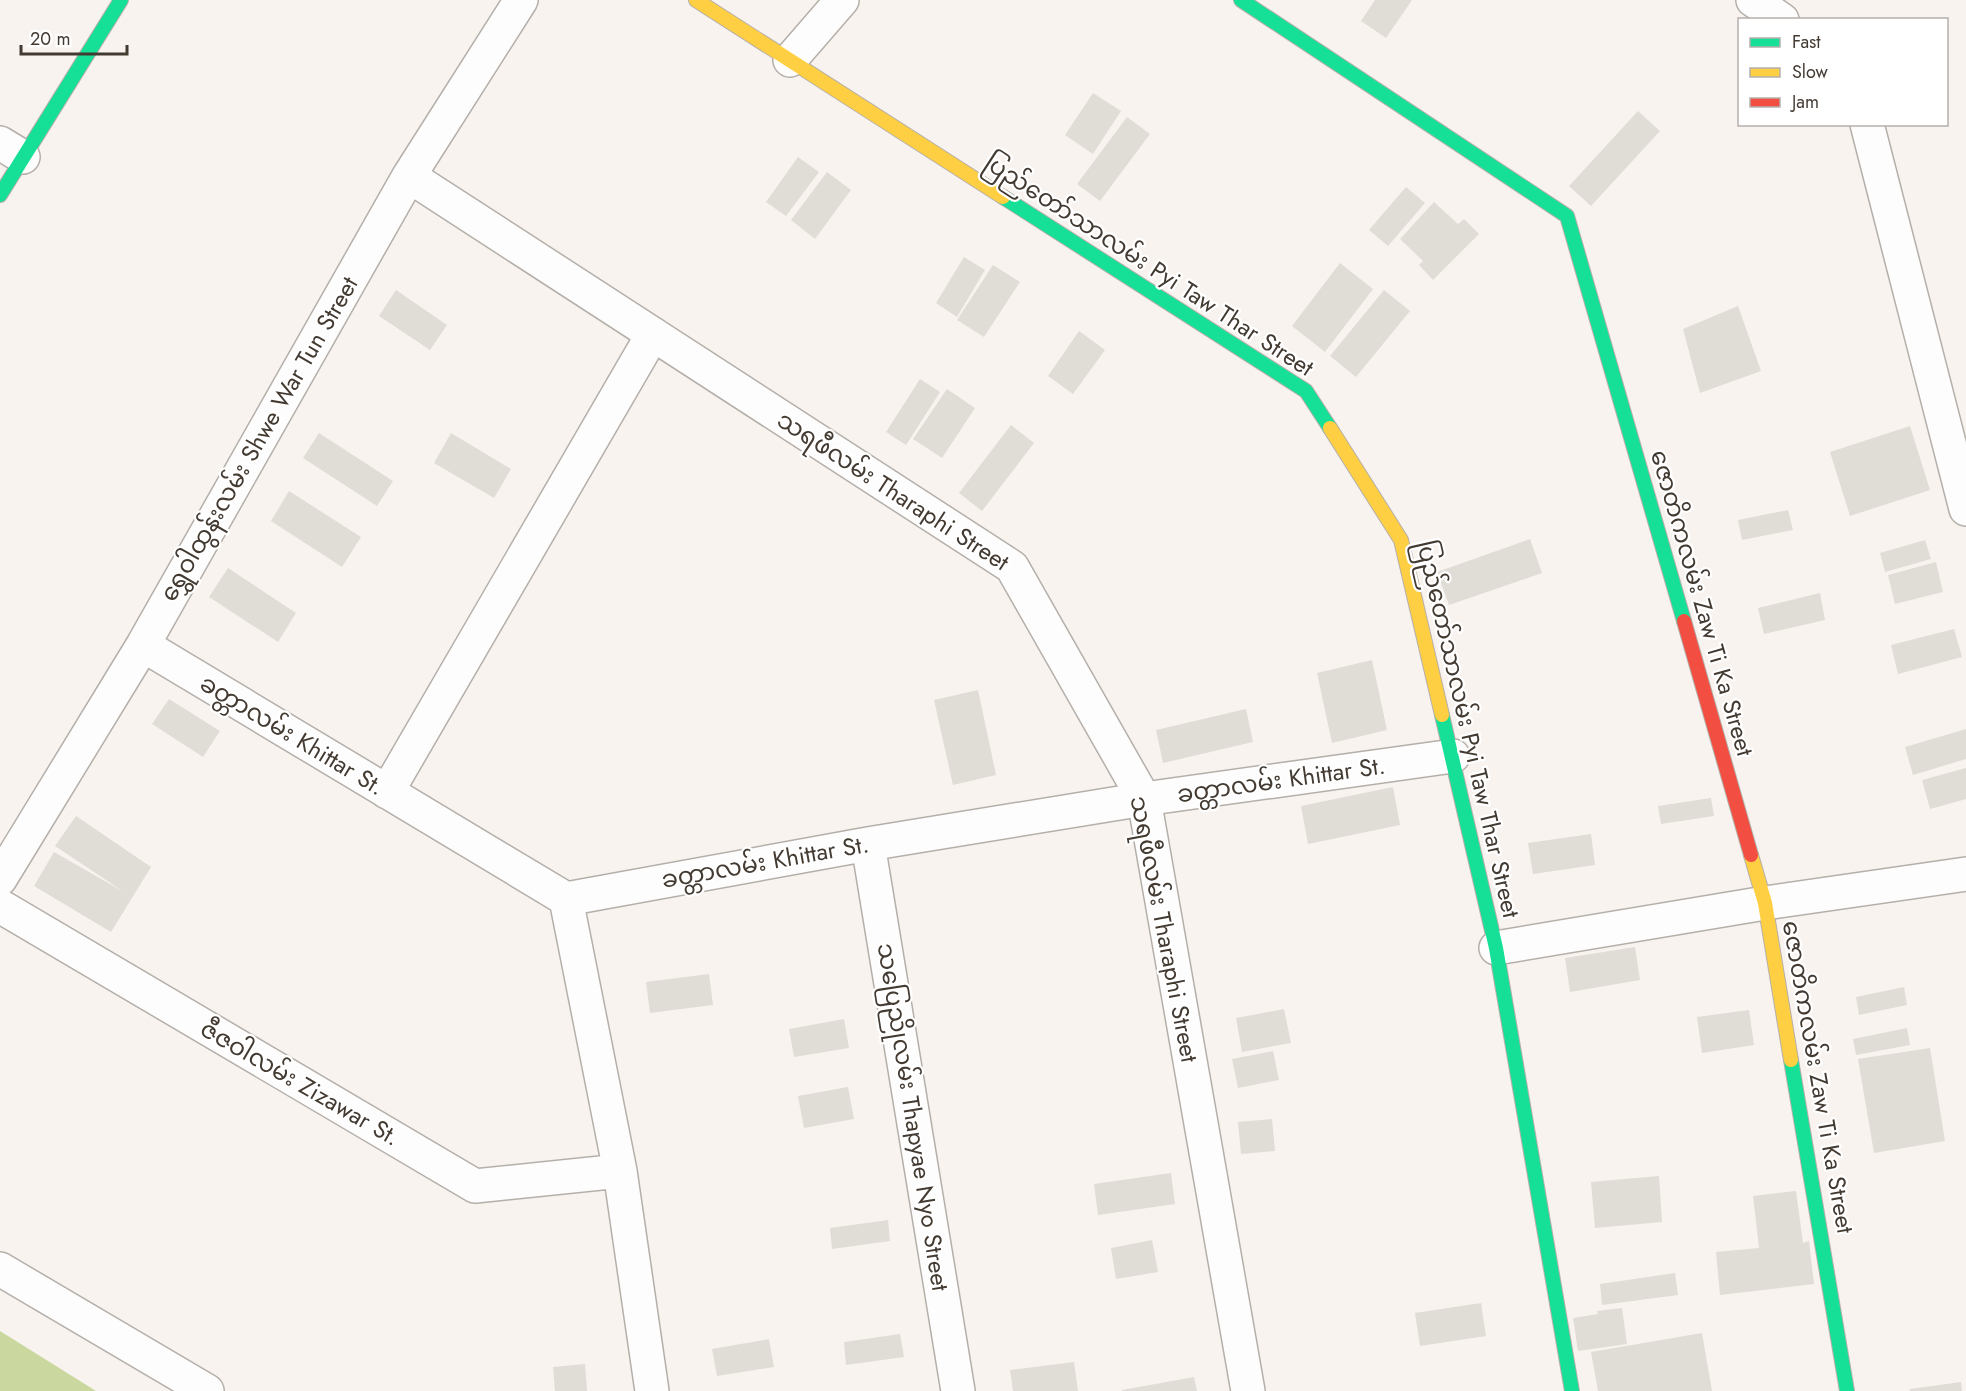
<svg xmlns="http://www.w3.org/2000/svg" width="1966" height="1391" font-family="Jost,'Noto Sans Myanmar',sans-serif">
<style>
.water{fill:#cad8a0}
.building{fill:#e0dcd6}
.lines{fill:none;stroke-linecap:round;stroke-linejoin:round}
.street-casing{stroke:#b5afa9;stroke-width:36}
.fast-casing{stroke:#b5afa9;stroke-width:16}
.slow-casing{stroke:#b5afa9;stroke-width:16}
.jam-casing{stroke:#b5afa9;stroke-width:16}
.street{stroke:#fefdfd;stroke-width:33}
.fast{stroke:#16e098;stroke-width:14}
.slow{stroke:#ffcf43;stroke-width:14}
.jam{stroke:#f24e42;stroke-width:14}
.labels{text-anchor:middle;stroke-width:4.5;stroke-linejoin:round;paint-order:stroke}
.street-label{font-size:24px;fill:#433a32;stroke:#fff}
</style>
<rect width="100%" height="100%" fill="#f8f3ef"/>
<path class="water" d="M0,1331l96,60h-96z"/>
<path class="building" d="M1375,0h37l-26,38 -25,-17z
M1093,93l28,18 -28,43 -28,-19z
M1638,111l22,20 -69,75 -22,-20z
M1127,117l23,17 -50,67 -23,-17z
M798,157l21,15 -33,44 -20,-14z
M827,172l24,18 -36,49 -24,-19z
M1406,187l19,16 -37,43 -19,-16z
M1434,202l24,22 6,-5 15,15 -46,46 -14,-15 4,-4 -23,-22z
M964,257l21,13 -28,47 -21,-14z
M1340,263l33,26 -48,63 -33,-26z
M993,265l27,17 -36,55 -27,-17z
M396,290l51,35 -17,25 -51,-34z
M1384,290l26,21 -54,66 -26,-21z
M1738,306l23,65 -61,22 -17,-64z
M1079,331l26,19 -32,44 -25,-18z
M920,379l20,13 -34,53 -20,-13z
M947,389l28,19 -33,50 -29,-19z
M1011,425l23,18 -52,68 -23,-18z
M1910,426l20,64 -80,26 -20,-64z
M319,433l74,48 -16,25 -74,-48z
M451,433l60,36 -17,29 -60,-35z
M289,491l72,46 -19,30 -71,-46z
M1788,510l5,20 -51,10 -4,-20z
M1530,539l12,34 -93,32 -12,-33z
M1925,540l6,19 -46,13 -5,-19z
M1936,562l7,30 -48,12 -7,-29z
M228,568l68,45 -18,29 -69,-45z
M1820,593l5,27 -61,14 -6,-26z
M1954,629l8,28 -64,17 -7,-29z
M1372,660l15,70 -55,13 -15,-70z
M978,690l18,85 -43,10 -19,-85z
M169,699l51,32 -17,26 -51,-33z
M1246,709l7,33 -90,21 -7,-33z
M1966,729v30l-53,16 -8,-28z
M1966,768v31l-36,10 -8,-29z
M1393,787l7,38 -92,19 -7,-38z
M1711,798l3,18 -53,8 -3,-18z
M76,816l75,51 -40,65 -77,-46 20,-34 70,40 -69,-46z
M1591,834l4,31 -62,9 -5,-31z
M1635,947l5,33 -70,12 -5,-34z
M709,974l4,31 -63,8 -4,-31z
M1904,987l3,18 -48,10 -3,-18z
M1284,1009l7,34 -49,9 -6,-34z
M1749,1010l5,35 -52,8 -5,-36z
M844,1019l5,29 -55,9 -5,-28z
M1907,1028l3,17 -54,10 -3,-16z
M1930,1048l15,93 -71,12 -16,-94z
M1273,1051l6,29 -41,8 -6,-29z
M848,1087l6,32 -50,9 -6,-32z
M1272,1119l3,32 -34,3 -3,-32z
M1171,1173l4,31 -77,11 -4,-31z
M1659,1176l3,46 -67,6 -4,-46z
M1796,1191l7,52 6,-2 5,43 -94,11 -4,-43 43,-4 -6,-52z
M888,1220l2,21 -58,8 -2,-21z
M1152,1240l6,32 -42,7 -5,-31z
M1675,1273l3,22 -76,10 -2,-21z
M1481,1303l5,33 -66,10 -5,-33z
M1622,1308l5,36 -49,7 -5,-33 25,-4 -1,-3z
M1702,1333l10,58h-114l-7,-39z
M900,1334l4,23 -58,8 -2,-23z
M769,1339l5,28 -57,9 -5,-27z
M1074,1362l4,29h-65l-3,-21z
M585,1364l2,27h-32l-2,-24z
M1194,1377l3,14h-75v-1z
M1961,1382l1,9h-52v-2z"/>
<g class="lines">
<defs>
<path id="street" d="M1753,0l29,20
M790,60l52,-60
M1867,124l99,385
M0,143l23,14
M409,176l603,391 132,232 104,592
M143,645l423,254 302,-55 276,-45 309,-43
M387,792l266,-458
M868,844l90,547
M0,879l143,-234 266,-469 112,-176
M566,899l54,272 32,220
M0,906l475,280 145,-15
M1496,948l269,-45 201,-29
M0,1269l207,122"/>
<path id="fast" d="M1241,0l326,216 117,405
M0,195l121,-195
M1003,197l303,194 24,37
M1442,715l54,233 76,443
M1791,1060l56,331"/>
<path id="slow" d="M696,0l307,197
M1330,428l71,112 41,175
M1751,855l14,48 26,157"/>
<path id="jam" d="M1684,621l67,234"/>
</defs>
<use href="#street" class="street-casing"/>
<use href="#fast" class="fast-casing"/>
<use href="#slow" class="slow-casing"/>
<use href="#jam" class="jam-casing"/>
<use href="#street" class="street"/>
<use href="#fast" class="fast"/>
<use href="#slow" class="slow"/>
<use href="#jam" class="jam"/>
</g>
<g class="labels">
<g class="street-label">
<text transform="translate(1149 265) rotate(33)" y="8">ပြည်တော်သာလမ်း Pyi Taw Thar Street</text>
<text transform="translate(259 439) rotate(-60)" y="8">ရွှေဝါထွန်းလမ်း Shwe War Tun Street</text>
<text transform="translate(893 491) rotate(33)" y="8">သရဖီလမ်း Tharaphi Street</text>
<text transform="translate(1702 603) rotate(74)" y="8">ဇောတိကလမ်း Zaw Ti Ka Street</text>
<text transform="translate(1468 729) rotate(77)" y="8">ပြည်တော်သာလမ်း Pyi Taw Thar Street</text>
<text transform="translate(292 735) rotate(31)" y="8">ခတ္တာလမ်း Khittar St.</text>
<text transform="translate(1281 780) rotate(-8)" y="8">ခတ္တာလမ်း Khittar St.</text>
<text transform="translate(765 862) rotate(-10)" y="8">ခတ္တာလမ်း Khittar St.</text>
<text transform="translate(1164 929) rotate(79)" y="8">သရဖီလမ်း Tharaphi Street</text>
<text transform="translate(1818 1077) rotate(80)" y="8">ဇောတိကလမ်း Zaw Ti Ka Street</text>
<text transform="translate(300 1083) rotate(30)" y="8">ဇီဇဝါလမ်း Zizawar St.</text>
<text transform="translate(913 1117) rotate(81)" y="8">သပြေညိုလမ်း Thapyae Nyo Street</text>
</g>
</g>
<rect x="1738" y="18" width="210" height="108" fill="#ffffff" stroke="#b4b0ad" stroke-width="1.5"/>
<rect x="1750" y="38" width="30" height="9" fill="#16e098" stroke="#b4b0ad" stroke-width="1.5"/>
<text x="1792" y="48" font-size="18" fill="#433a32">Fast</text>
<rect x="1750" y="68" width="30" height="9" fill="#ffcf43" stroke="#b4b0ad" stroke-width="1.5"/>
<text x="1792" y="78" font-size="18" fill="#433a32">Slow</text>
<rect x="1750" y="98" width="30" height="9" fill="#f24e42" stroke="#b4b0ad" stroke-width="1.5"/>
<text x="1792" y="108" font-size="18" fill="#433a32">Jam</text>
<path d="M21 45v9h106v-9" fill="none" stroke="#433a32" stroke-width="3"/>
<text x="30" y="45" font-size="18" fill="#433a32" stroke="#ffffff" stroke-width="4.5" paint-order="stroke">20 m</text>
</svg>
